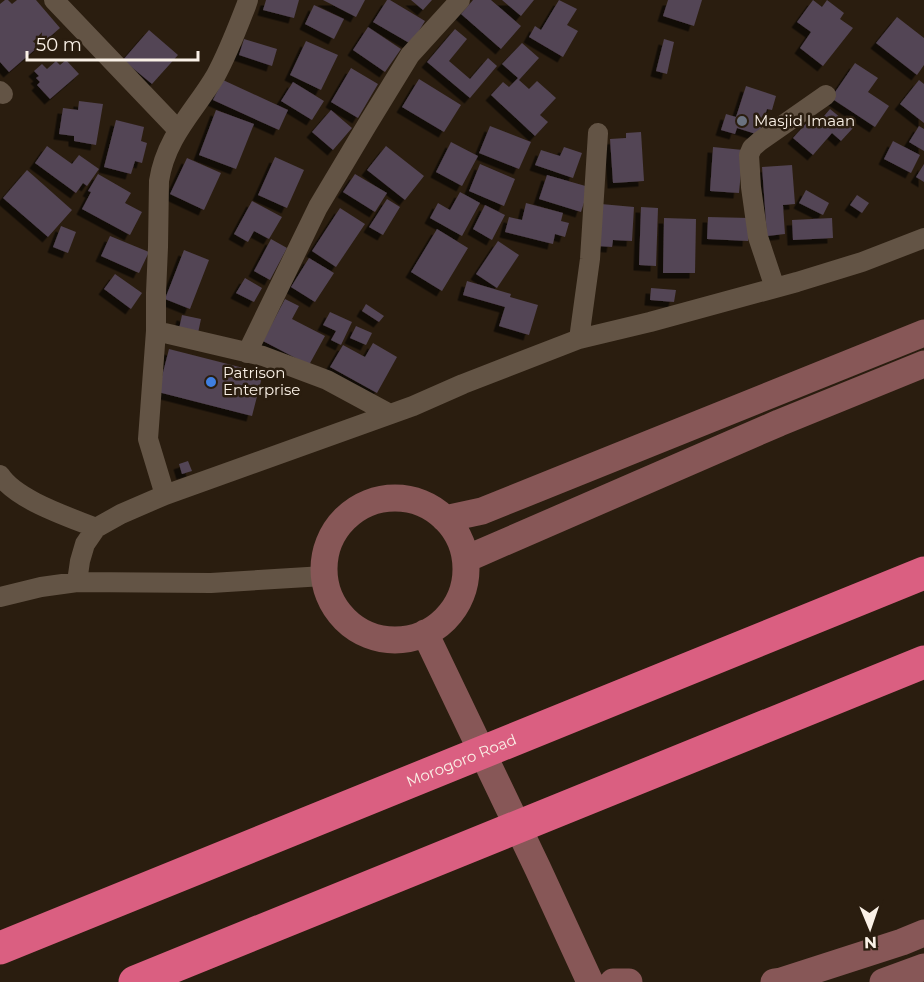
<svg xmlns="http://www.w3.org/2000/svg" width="924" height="982" font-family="Montserrat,sans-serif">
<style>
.building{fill:#534554;filter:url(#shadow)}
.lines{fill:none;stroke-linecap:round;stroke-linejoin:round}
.street{stroke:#635445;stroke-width:20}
.secondary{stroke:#875757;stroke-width:27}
.highway{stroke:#da5f81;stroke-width:33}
.worship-dot{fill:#6b7280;stroke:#2a1d0f;stroke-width:2}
.shop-dot{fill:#3f7fe0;stroke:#2a1d0f;stroke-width:2}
.labels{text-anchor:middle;stroke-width:5;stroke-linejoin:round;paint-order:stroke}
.poi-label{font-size:15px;fill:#faf1e7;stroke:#2a1d0f;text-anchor:start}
.street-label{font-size:15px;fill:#faf1e7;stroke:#2a1d0f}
</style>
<defs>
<filter id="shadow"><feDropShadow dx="-5.5" dy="5.5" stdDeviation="0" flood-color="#0009"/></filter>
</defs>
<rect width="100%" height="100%" fill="#2a1d0f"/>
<path class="building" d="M5,0h3l4,4 5,-4h19l24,28 -51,44 -9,-10v-58z
M266,0h33l-5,18 -31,-8z
M323,0h42l-9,17z
M387,0h3l35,21 -14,23 -38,-22z
M411,0h21l-9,10z
M473,0h18l30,26 -20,23 -40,-35z
M502,0h32l-13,16z
M559,0l18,9 -10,16 11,6 -15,26 -34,-20 6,-11 6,4z
M668,0h34l-8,26 -31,-10z
M813,0l9,7 5,-7 17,13 -4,6 13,9 -30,38 -23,-18 11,-16 -14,-10z
M314,5l30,14 -10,20 -29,-15z
M897,17l27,21v27l-7,10 -41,-32z
M368,27l33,22 -16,23 -32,-22z
M455,29l12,10 -18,22 21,18 18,-21 9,8 -27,32 -43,-36z
M149,30l29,25 -26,29 -29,-24z
M244,39l33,10 -5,17 -33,-11z
M664,39l10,3 -7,32 -11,-3z
M306,41l32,14 -17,35 -31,-15z
M522,43l17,15 -20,22 10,9 8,-8 19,17 -16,17 8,7 -13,14 -44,-41 12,-13 6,5 9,-9 -16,-14z
M66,60l13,14 -29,25 -13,-14 3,-3 -4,-4 3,-2 -5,-5 8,-7 5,5 9,-8 4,4z
M855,63l23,15 -10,14 21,14 -14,21 -44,-29z
M351,68l27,16 -20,34 -27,-16z
M419,79l42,26 -17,27 -42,-25z
M223,80l65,30 -9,20 -66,-30z
M919,80l5,4v39l-24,-19z
M293,82l31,19 -12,19 -31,-19z
M746,86l30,10 -4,14 -5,-1 -8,26 -22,-7 -2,6 -14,-4 5,-16 10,3z
M79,101l24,3 -7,41 -22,-4v-5l-15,-2 4,-26 15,2z
M830,109l23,19 -12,13 -9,-8 -19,22 -20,-17 19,-21 7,5z
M216,110l38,14 -18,45 -37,-14z
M331,110l21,18 -19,22 -21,-18z
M116,120l28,7 -3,14 6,2 -5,20 -7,-2 -4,13 -27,-7z
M490,126l41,16 -12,27 -40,-16z
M919,126l5,3v22l-15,-9z
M641,132l3,49 -31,2 -3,-44 16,-1v-5z
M893,141l27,14 -9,18 -27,-14z
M451,142l27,14 -16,30 -26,-14z
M47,146l25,18 7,-9 20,14 -12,17 -4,-3 -7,10 -41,-30z
M386,146l38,30 -19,24 -38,-30z
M564,147l18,6 -9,25 -38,-13 6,-15 19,6z
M713,147l30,3 -4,43 -29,-2z
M275,157l29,13 -17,38 -29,-13z
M187,158l34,15 -17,37 -34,-16z
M480,164l35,15 -11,27 -35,-15z
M924,164v18l-8,-5z
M792,165l3,39 -12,1 2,29 -18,2 -5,-69z
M27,170l45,40 -24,27 -45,-39z
M98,174l33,19 -6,10 17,9 -12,23 -48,-26 9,-17 -3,-1z
M355,174l32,19 -12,19 -32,-20z
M547,175l42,12 -8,25 -42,-13z
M806,190l23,13 -6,12 -24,-12z
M460,192l20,11 -18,33 -32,-18 8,-15 12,7z
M857,195l12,8 -7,10 -12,-8z
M387,199l13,8 -17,28 -14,-8z
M252,201l30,16 -13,22 -15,-8 -6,11 -14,-8z
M526,203l37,10 -2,8 8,2 -4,14 -10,-3 -2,10 -48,-12 4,-15 13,3z
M601,204l33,3 -2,34 -19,-1 -1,7 -14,-1z
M485,205l20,10 -13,25 -19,-11z
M641,207l17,1 -2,58 -17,-1z
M340,208l25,16 -29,43 -24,-16z
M708,217l41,1 -1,23 -41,-2z
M664,218l32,1 -1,54h-32z
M832,218l1,20 -40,2 -1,-20z
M61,226l15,6 -8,21 -15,-6z
M437,229l31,19 -26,43 -31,-19z
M110,236l39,16 -10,21 -38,-17z
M271,239l16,9 -17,32 -16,-9z
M498,241l21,14 -22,33 -21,-14z
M184,250l25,10 -19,49 -25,-10z
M309,258l25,15 -19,29 -24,-15z
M115,274l27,19 -11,16 -27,-20z
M245,278l17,10 -8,14 -18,-9z
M467,281l44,13 -1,3 28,8 -9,30 -30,-9 6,-19 -42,-12z
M651,288l25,2 -2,12 -24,-2z
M285,299l14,7 -7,13 33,17 -16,29 -46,-24z
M366,304l18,12 -5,6 -17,-11z
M330,312l22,10 -11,23 -10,-5 5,-9 -13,-6z
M182,315l19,4 -3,14 -19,-4z
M356,326l16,7 -6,12 -16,-7z
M373,343l24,14 -20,36 -47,-26 13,-22 22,12z
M169,349l94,24 -11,43 -94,-24z
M188,461l4,10 -10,3 -3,-10z"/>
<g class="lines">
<path class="street" d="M54,0l124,130
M0,91l3,3
M775,288l-17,-51 -7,-50 -2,-32 3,-7 8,-7 66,-46
M156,331l107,25 64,24 63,34
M579,339l11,-80 8,-126
M247,353l71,-146 49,-82 43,-70 50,-55
M0,475c16,25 69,42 96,53
M165,495l-17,-56 8,-108v-38l2,-46 1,-66c7,-45 36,-70 57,-106 12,-22 21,-46 30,-69l2,-6
M77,582l3,-21 5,-17 11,-16 25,-14 44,-19 248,-89 50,-22 116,-45 71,-17 147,-40 65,-20 62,-24
M0,597l41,-10 36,-5 134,1 113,-7"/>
<path class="secondary" d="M324 569a71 71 0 1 1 142 0a71 71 0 1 1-142 0Z
M445,519l37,-8 442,-178
M466,559l313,-136 145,-59
M425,633l113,236 52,113
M613,982h16
M774,982l7,-1 121,-39 22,-9
M883,982l41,-15"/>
<g class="highway">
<path id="s1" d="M0,948l924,-375"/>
<path d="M135,982l789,-320"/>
</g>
</g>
<circle class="worship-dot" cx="742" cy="121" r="6"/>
<circle class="shop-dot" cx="211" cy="382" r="6"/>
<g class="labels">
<g class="poi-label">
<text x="754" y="126">Masjid Imaan</text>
<text x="223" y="378">Patrison<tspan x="223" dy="17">Enterprise</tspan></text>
</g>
<g class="street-label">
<text dy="5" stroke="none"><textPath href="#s1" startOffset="498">Morogoro Road</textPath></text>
</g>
</g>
<g transform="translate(870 928) rotate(178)" stroke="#2a1d0f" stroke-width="4.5" paint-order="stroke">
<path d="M0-4.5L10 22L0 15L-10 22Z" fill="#faf1e7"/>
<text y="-9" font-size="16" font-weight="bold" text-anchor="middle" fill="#faf1e7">N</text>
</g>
<path d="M27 51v9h171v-9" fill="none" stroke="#faf1e7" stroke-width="3"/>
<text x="36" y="51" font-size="18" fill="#faf1e7" stroke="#2a1d0f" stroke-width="4.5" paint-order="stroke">50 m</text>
</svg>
